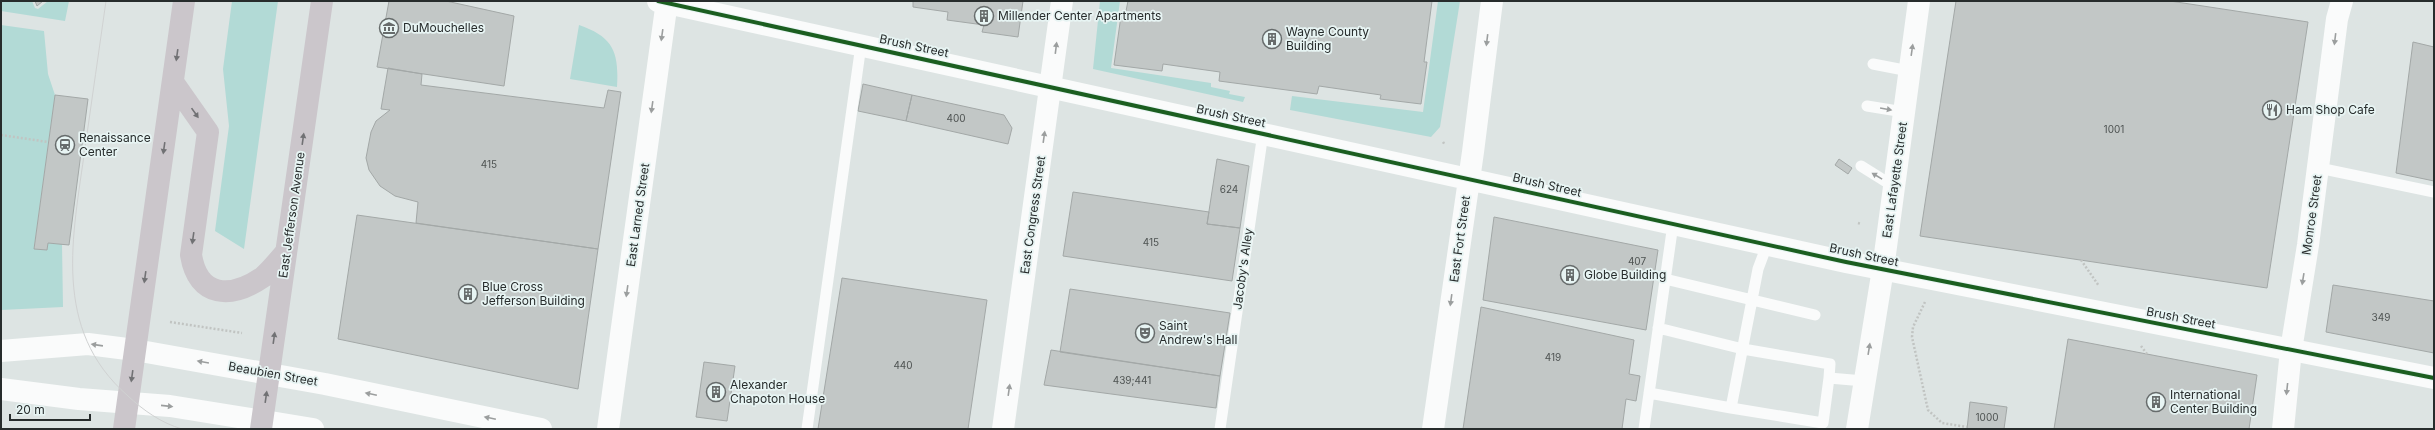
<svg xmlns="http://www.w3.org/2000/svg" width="2435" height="430" font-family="Inter,sans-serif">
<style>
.green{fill:#b2dad6}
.building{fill:#c2c7c6;stroke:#a3a8a7}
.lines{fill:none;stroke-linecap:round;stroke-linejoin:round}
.path{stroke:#c1c4c2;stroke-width:2.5;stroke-dasharray:2 2;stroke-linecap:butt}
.service{stroke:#fafbfb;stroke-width:11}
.minor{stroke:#fafbfb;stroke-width:22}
.tertiary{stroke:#fafbfb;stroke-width:22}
.trunk{stroke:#cbc6cb;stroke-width:22}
.tram{stroke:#d0d2d2;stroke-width:1}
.cycleway-casing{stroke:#e7f4f3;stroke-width:6}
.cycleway{stroke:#1b5e20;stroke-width:4}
.oneway{fill:#9b9e9e}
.oneway2{fill:#717174}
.labels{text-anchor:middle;stroke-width:3.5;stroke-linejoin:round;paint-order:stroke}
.number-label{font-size:10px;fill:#4e5352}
.poi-label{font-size:12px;fill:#272c2c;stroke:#e7f4f3;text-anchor:start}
.street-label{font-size:12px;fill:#272c2c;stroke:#e7f4f3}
</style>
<rect width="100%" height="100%" fill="#dde4e3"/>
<path class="green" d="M2,1h30l3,7 3,1 10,-8h21l-4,20 -64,-10z
M232,1h46l-34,248 -29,-18 14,-105 -6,-57z
M1100,1h20l-9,67 100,15v4l19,4 -1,3 16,3 -2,5 -150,-33z
M1438,1h22l-20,126 -9,10 -141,-27 2,-14 131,16z
M1,25l43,6 4,43 7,21 -21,153 13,2 1,-7 14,1 1,63 -62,3z
M579,25c35,12 40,28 38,62l-47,-8z"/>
<path class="building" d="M35,1h8l-6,5z
M389,1h57l68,15 -10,70 -127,-19z
M913,1h110l-5,36 -36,-5 2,-7 -37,-5 1,-8 -35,-5z
M1128,1h304l-8,61h3l-6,42 -41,-5 1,-4 -62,-9 -2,8 -98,-13 1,-9 -57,-8 -1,7 -48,-6 7,-49h4z
M1956,1h214l138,21 -41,266 -347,-52z
M2413,42l21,5v134l-38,-8z
M388,68l34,6 -1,11 183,23 4,-18 13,2 -23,157 -182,-26 2,-21 -23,-6 -15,-10 -11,-16 -3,-12 5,-26 5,-11 14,-11 -9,-1z
M863,84l49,11 -6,26 -48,-10z
M55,95l33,4 -19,146 -21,-2 -1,7 -13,-1z
M912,95l92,20 8,13 -4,16 -102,-23z
M1217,159l32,7 -9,62 -33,-4z
M1839,159l13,9 -4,6 -13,-9z
M1073,192l136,20 -2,12 33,4 -8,53 -169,-25z
M357,215l241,34 -20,140 -240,-50z
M1494,217l164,33 -12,80 -163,-30z
M842,278l145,22 -19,129h-150z
M2333,285l101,16v52l-108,-21z
M1070,289l160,24 -10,63 -160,-24z
M1481,307l153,33 -5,34 11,2 -4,25 -10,-2 -4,30h-159z
M2068,339l189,36 -8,54h-195z
M1051,350l169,26 -4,32 -172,-23z
M704,362l31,4 -8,55 -31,-4z
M1970,402l37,5 -3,22h-37z"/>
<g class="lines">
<path class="path" d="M1,135l47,7
M1443,142l2,3
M1858,223l3,1
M2081,260l18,26
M1925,302l-12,25 -1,10 16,73 14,13 25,4
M170,322l72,11
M2141,346l6,8"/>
<path class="service" d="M1873,64l36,7
M1867,106l37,6
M1861,166l32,20
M2319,168l115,24
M1767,245l-9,24 -27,139 92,15 6,-45 35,3
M1665,279l150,36
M1658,328l85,21 87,15 -1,14
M1649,393l82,15
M807,429l54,-384
M1220,429l43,-296
M1644,429l29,-205"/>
<path class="minor" d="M658,1l1188,261 588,116
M1433,429l40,-277 19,-151"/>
<path class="tertiary" d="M1,351l87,-7 47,6 190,34 216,45
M1,389l78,10 91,7 143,23
M608,429l59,-428
M1003,429l59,-428
M1857,429l26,-160 36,-268
M2283,429l8,-79 17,-105 29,-226 5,-18"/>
<path class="trunk" d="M173,82l35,50 -17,123c7,43 40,44 72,22 8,-7 16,-17 23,-25
M124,429l60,-428
M261,429l61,-428"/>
<path class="tram" d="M106,1c-7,49 -14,98 -21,147 -12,88 -34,181 43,248 15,14 33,27 54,33"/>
<defs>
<path id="cycleway" d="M658,1l1188,261 588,116"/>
</defs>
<use href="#cycleway" class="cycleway-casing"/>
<use href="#cycleway" class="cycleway"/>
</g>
<defs><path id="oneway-solid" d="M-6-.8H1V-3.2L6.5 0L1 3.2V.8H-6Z"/></defs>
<g class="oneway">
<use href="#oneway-solid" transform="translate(662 35) rotate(98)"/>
<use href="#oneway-solid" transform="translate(2335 39) rotate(97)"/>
<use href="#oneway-solid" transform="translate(1487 40) rotate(97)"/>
<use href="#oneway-solid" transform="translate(1056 48) rotate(-83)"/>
<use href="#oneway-solid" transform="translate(1912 50) rotate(-82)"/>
<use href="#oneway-solid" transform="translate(652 107) rotate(98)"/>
<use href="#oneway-solid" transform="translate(1886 109) rotate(10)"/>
<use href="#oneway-solid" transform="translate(1044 137) rotate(-82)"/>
<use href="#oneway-solid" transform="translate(1877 176) rotate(-149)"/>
<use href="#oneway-solid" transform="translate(2303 279) rotate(99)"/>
<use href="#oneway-solid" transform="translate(627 291) rotate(98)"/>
<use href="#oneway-solid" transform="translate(1451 300) rotate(98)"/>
<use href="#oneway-solid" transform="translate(97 345) rotate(-172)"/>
<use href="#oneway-solid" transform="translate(1869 349) rotate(-81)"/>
<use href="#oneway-solid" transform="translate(203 362) rotate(-170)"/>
<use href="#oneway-solid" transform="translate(2287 389) rotate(96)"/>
<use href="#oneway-solid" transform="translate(1009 390) rotate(-82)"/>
<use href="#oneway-solid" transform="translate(371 394) rotate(-168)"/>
<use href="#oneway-solid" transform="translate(167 406) rotate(6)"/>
<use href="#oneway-solid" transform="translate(490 418) rotate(-168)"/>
</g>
<g class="oneway2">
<use href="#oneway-solid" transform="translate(177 55) rotate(98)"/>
<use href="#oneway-solid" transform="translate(195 113) rotate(55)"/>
<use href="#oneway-solid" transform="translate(303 139) rotate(-82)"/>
<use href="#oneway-solid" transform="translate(164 148) rotate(98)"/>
<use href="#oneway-solid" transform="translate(193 238) rotate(98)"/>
<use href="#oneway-solid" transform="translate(145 277) rotate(98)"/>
<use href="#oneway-solid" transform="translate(274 338) rotate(-82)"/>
<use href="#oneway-solid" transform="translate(132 376) rotate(98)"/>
<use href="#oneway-solid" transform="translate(266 397) rotate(-82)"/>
</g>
<defs>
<symbol id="building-ring" viewBox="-11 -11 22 22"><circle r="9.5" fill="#e7f4f3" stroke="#676c6c" stroke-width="1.5"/><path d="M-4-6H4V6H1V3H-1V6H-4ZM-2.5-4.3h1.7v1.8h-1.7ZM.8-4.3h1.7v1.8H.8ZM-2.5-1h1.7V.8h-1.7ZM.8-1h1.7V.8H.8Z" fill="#676c6c"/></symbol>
<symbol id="museum-ring" viewBox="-11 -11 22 22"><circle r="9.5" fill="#e7f4f3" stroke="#676c6c" stroke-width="1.5"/><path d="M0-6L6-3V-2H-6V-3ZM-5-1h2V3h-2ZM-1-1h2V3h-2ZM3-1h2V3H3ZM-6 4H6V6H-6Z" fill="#676c6c"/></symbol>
<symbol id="restaurant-ring" viewBox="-11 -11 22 22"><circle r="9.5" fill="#e7f4f3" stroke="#676c6c" stroke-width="1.5"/><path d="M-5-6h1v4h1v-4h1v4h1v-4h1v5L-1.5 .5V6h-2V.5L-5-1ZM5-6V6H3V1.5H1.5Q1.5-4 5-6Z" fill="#676c6c"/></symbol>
<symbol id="station-ring" viewBox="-11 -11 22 22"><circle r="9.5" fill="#e7f4f3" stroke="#676c6c" stroke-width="1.5"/><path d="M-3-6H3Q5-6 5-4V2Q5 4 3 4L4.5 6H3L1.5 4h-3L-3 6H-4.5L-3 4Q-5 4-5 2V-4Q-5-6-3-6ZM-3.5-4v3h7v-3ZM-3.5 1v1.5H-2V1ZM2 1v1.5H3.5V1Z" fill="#676c6c"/></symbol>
<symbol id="theatre-ring" viewBox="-11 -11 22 22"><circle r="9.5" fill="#e7f4f3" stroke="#676c6c" stroke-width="1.5"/><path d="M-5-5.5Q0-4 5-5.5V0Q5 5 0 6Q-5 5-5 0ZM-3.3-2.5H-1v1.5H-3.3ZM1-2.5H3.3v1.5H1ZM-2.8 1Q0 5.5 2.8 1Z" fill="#676c6c"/></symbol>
</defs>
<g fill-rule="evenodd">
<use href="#building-ring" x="973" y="5" width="22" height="22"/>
<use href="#museum-ring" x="378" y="17" width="22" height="22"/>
<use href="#building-ring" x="1261" y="28" width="22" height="22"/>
<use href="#restaurant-ring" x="2261" y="99" width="22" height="22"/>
<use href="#station-ring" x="54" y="134" width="22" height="22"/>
<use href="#building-ring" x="1559" y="264" width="22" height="22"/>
<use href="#building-ring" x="457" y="283" width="22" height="22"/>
<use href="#theatre-ring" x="1134" y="322" width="22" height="22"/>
<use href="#building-ring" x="705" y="381" width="22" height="22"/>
<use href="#building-ring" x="2145" y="391" width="22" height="22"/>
</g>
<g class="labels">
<g class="number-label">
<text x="956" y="122">400</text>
<text x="2114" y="133">1001</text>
<text x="489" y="168">415</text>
<text x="1229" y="193">624</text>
<text x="1151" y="246">415</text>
<text x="1637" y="265">407</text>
<text x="2381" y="321">349</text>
<text x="1553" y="361">419</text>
<text x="903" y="369">440</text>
<text x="1132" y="384">439;441</text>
<text x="1987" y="421">1000</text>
</g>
<g class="poi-label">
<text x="998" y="20">Millender Center Apartments</text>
<text x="403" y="32">DuMouchelles</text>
<text x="1286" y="36">Wayne County<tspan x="1286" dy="14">Building</tspan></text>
<text x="2286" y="114">Ham Shop Cafe</text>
<text x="79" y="142">Renaissance<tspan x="79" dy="14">Center</tspan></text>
<text x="1584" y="279">Globe Building</text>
<text x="482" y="291">Blue Cross<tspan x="482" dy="14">Jefferson Building</tspan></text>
<text x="1159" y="330">Saint<tspan x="1159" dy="14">Andrew's Hall</tspan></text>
<text x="730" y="389">Alexander<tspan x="730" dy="14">Chapoton House</tspan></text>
<text x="2170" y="399">International<tspan x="2170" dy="14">Center Building</tspan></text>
</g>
<g class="street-label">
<text transform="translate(914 46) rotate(12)" y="4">Brush Street</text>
<text transform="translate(1231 116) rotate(12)" y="4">Brush Street</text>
<text transform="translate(1895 180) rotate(-82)" y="4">East Lafayette Street</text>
<text transform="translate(1547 185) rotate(13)" y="4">Brush Street</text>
<text transform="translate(292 215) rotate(-82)" y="4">East Jefferson Avenue</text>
<text transform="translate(638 215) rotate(-82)" y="4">East Larned Street</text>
<text transform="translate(1033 215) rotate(-82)" y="4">East Congress Street</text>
<text transform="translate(2312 215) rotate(-82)" y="4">Monroe Street</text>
<text transform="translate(1460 239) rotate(-82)" y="4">East Fort Street</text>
<text transform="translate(1864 255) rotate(12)" y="4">Brush Street</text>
<text transform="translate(1243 269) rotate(-82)" y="4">Jacoby's Alley</text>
<text transform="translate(2181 318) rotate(11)" y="4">Brush Street</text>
<text transform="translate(273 374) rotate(10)" y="4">Beaubien Street</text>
</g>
</g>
<rect width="2435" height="430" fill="none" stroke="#272c2c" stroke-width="4"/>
<path d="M10 414v6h80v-6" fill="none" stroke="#272c2c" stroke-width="2"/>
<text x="16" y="414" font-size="12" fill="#272c2c" stroke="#e7f4f3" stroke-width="3" paint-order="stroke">20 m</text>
</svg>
